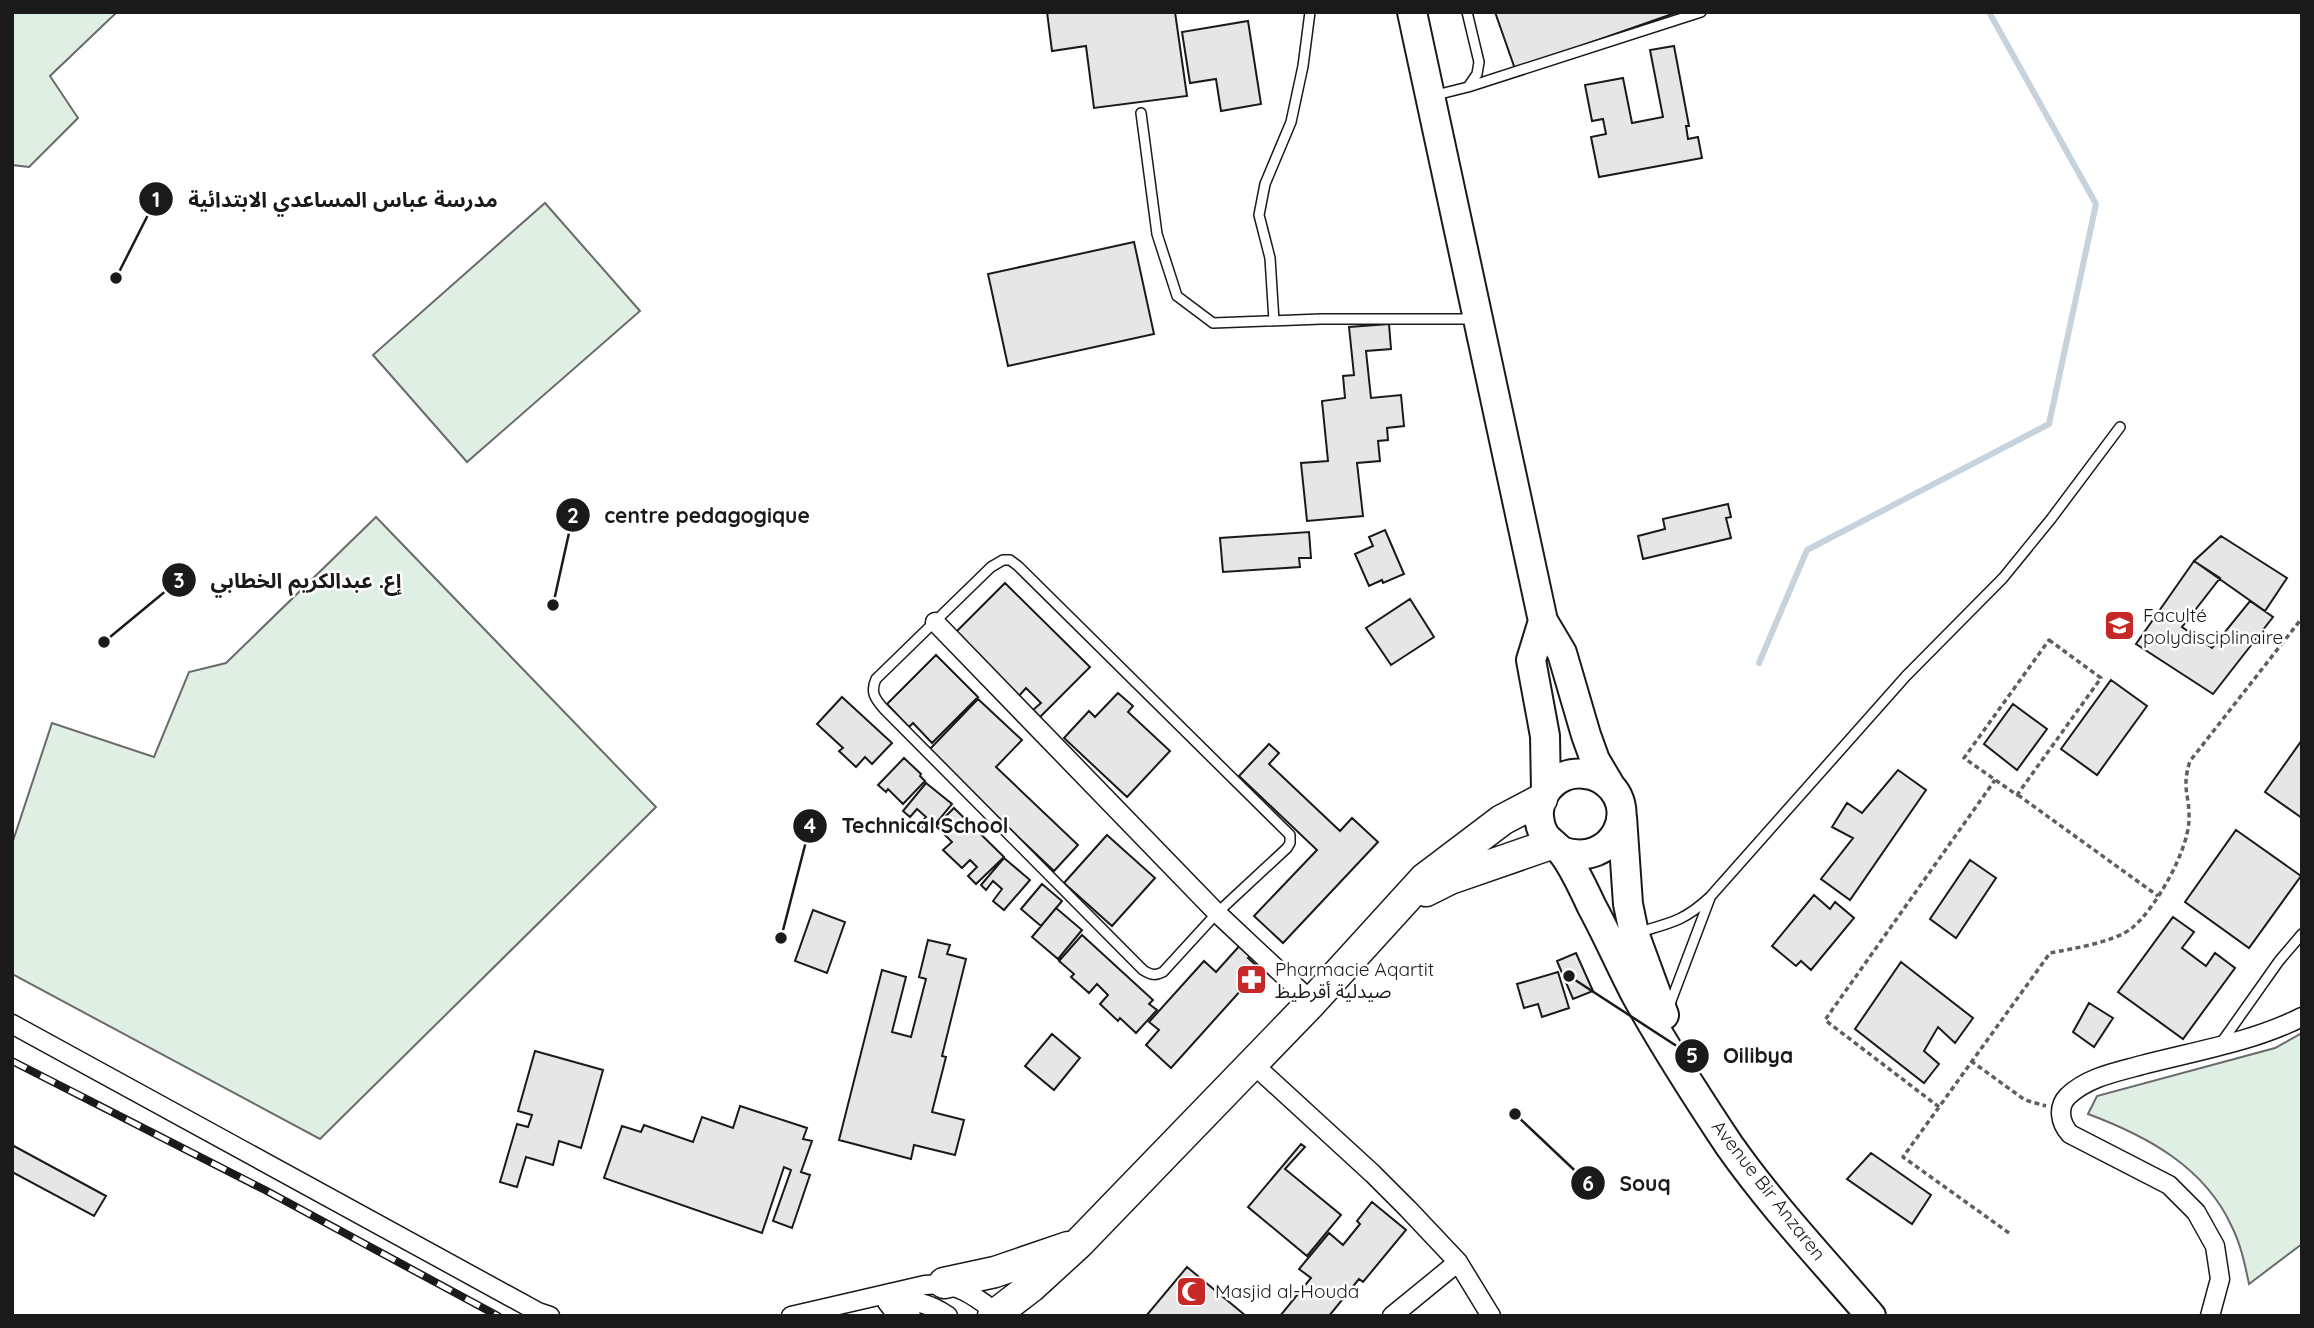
<svg xmlns="http://www.w3.org/2000/svg" width="2314" height="1328" font-family="Quicksand,'Noto Sans Arabic',sans-serif">
<style>
.green{fill:#e0efe3;stroke:#6a6a6a;stroke-width:2}
.lines{fill:none;stroke-linecap:round;stroke-linejoin:round}
.stream{stroke:#c6d2dc;stroke-width:6}
.building{fill:#e6e6e6;stroke:#1a1a1a;stroke-width:2}
.service-casing{stroke:#1a1a1a;stroke-width:12}
.minor-casing{stroke:#1a1a1a;stroke-width:21}
.primary-casing{stroke:#1a1a1a;stroke-width:32}
.trunk-casing{stroke:#1a1a1a;stroke-width:33}
.path{stroke:#5f5f5f;stroke-width:3.5;stroke-dasharray:5 3.5;stroke-linecap:butt}
.service{stroke:#fff;stroke-width:9}
.minor{stroke:#fff;stroke-width:18}
.primary{stroke:#fff;stroke-width:28}
.trunk{stroke:#fff;stroke-width:30}
.rail-casing{stroke:#1a1a1a;stroke-width:8}
.rail{stroke:#fff;stroke-width:5;stroke-dasharray:16;stroke-linecap:butt}
.labels{text-anchor:middle;stroke-width:5;stroke-linejoin:round;paint-order:stroke}
.poi-label{font-size:19px;fill:#1a1a1a;stroke:#fff;text-anchor:start}
.street-label{font-size:19px;fill:#1a1a1a;stroke:#fff}
.leader{fill:none;stroke:#1a1a1a;stroke-width:2.5}
.callout-dot{fill:#1a1a1a;stroke:#fff;stroke-width:2.5}
.mark-label{font-size:21px;text-anchor:middle;font-weight:bold;fill:#fff}
.callout-label{font-size:21px;text-anchor:middle;font-weight:bold;fill:#1a1a1a;stroke:#fff;stroke-width:5;stroke-linejoin:round;paint-order:stroke}
</style>
<rect width="100%" height="100%" fill="#fff"/>
<path class="green" d="M12,12h105l-67,64 28,42 -49,49 -17,-2z
M545,203l95,108 -173,151 -94,-107z
M376,517l280,290 -336,332 -308,-165v-130l40,-121 102,34 35,-85 37,-9z
M2302,1033v211l-53,40c-4,-19 -8,-39 -17,-57 -27,-60 -85,-91 -144,-113l9,-18 178,-48z"/>
<g class="lines">
<path class="stream" d="M1759,663l48,-113 242,-126 47,-220 -107,-192"/>
</g>
<path class="building" d="M1047,12h128l12,84 -93,12 -8,-62 -34,5z
M1495,12h183l-163,57z
M1248,21l13,83 -40,7 -5,-32 -26,4 -8,-51z
M1674,46l15,80h-3l2,13 10,-2 4,21 -103,19 -8,-40 15,-3 -3,-15 -11,2 -7,-36 38,-7 9,45 31,-6 -13,-67z
M1134,242l20,92 -146,32 -20,-92z
M1389,324l2,25 -25,2 5,47 30,-3 3,31 -17,2 1,12 -10,1 2,20 -23,2 6,53 -56,5 -6,-58 27,-2 -6,-60 23,-3 -2,-22 11,-1 -5,-48z
M1728,504l3,13 -5,1 5,20 -88,21 -5,-23 27,-7 -2,-10z
M1385,530l19,44 -21,9 -1,-3 -13,6 -14,-32 18,-8 -4,-9z
M1309,532l2,26h-12l1,9 -77,5 -3,-34z
M2221,536l66,42 -22,33 -71,-50z
M2194,561l26,17 -38,49 30,21 38,-47 23,16 -60,77 -77,-50z
M1005,583l85,84 -50,50 -7,-7 8,-7 -15,-15 -8,9 -64,-63z
M1410,599l24,38 -43,28 -25,-37z
M936,655l42,42 -46,46 -19,-20 -4,4 -22,-23z
M2111,680l36,26 -50,69 -36,-26z
M1118,693l15,13 -5,6 42,39 -43,46 -63,-59 25,-27 6,6z
M842,697l50,46 -20,21 -7,-7 -9,10 -17,-16 4,-3 -26,-24z
M978,699l44,41 -26,27 82,78 -24,26 -126,-120z
M2013,704l34,25 -30,41 -33,-26z
M2302,740v78l-37,-26z
M1269,744l10,9 -10,11 71,67 12,-13 26,24 -95,101 -29,-27 63,-66 -78,-74z
M904,758l17,16 -1,2 5,5 -22,23 -15,-15 -2,3 -8,-7z
M1898,770l28,20 -76,110 -29,-21 32,-41 -21,-11 15,-24 15,10z
M926,783l26,21 -23,28 -10,-7 7,-8 -9,-8 -7,8 -7,-6z
M954,808l50,49 -28,27 -8,-8 9,-9 -7,-7 -8,8 -19,-18 9,-8 -16,-16z
M2236,830l65,46 -52,72 -64,-46z
M1107,835l48,43 -43,48 -48,-43z
M1004,858l26,22 -26,30 -11,-9 9,-12 -9,-8 -7,9 -5,-5z
M1970,860l26,18 -40,60 -26,-19z
M1042,884l20,17 -21,25 -20,-17z
M1814,895l16,14 5,-7 19,16 -43,52 -10,-9 -5,5 -24,-20z
M1056,908l26,22 -24,29 -26,-22z
M813,910l32,12 -18,51 -32,-12z
M2173,917l21,15 -12,16 24,18 9,-13 20,15 -52,71 -65,-47z
M1082,935l71,65 -4,4 8,6 -21,23 -16,-15 -2,3 -18,-17 8,-9 -11,-11 -8,9 -18,-16 3,-3 -15,-13z
M928,940l22,5 -3,9 19,5 -24,97 4,1 -14,55 32,8 -9,35 -41,-10 -3,14 -72,-19 43,-170 24,7 -14,55 19,5 15,-58 -7,-2z
M1242,943l11,10 -5,5 12,11 -89,99 -25,-23 13,-15 -10,-8 55,-61 12,11z
M1576,953l17,38 -20,8 -16,-38z
M1901,962l72,56 -18,25 -17,-16 -14,24 15,13 -15,19 -69,-54z
M1558,972l11,36 -27,9 -4,-13 -14,4 -7,-24z
M2089,1003l24,15 -19,29 -21,-15z
M1052,1034l28,24 -26,32 -29,-24z
M535,1051l68,19 -22,78 -22,-7 -6,24 -27,-8 -9,30 -17,-5 17,-58 11,3 4,-12 -14,-4z
M740,1106l67,22 -4,11 9,2 -11,31 9,3 -18,53 -19,-7 18,-51 -7,-3 -22,66 -158,-55 18,-52 19,6 3,-7 49,17 9,-25 31,11z
M1301,1144l4,3 -20,22 56,46 -34,41 -59,-49z
M12,1145l94,51 -12,20 -82,-44z
M1871,1153l60,42 -19,29 -65,-45z
M1372,1202l34,28 -43,52 -4,-3 -30,37h-49l31,-38 -12,-9 30,-36 14,12 17,-21 -3,-3z
M1187,1267l59,49h-100z"/>
<g class="lines">
<defs>
<path id="service" d="M1468,87l233,-75
M1432,96l36,-9 9,-13 2,-12 -12,-50
M1141,113l16,121 20,62 36,27 108,-4h153
M1274,321l-4,-63 -11,-43 6,-31 26,-62 12,-56 7,-54
M1003,560h7l8,6 272,269v8l-3,5 -70,65 -54,59c-8,4 -12,3 -20,-2l-259,-261c-9,-10 -14,-17 -8,-30l115,-112z
M1636,933c34,-10 47,-11 74,-36l196,-221 97,-98 48,-59 69,-92
M1668,1009l42,-111
M2221,1043l58,-82 23,-27"/>
<path id="minor" d="M935,622l282,291 95,89
M12,1024l526,288 12,4
M1253,1064l120,110 35,35 50,53 33,54
M891,1299c22,1 38,4 57,17
M791,1316l134,-31c32,-3 47,9 72,28
M1392,1316l66,-54
M2210,1316l10,-37 -5,-33 -19,-34 -27,-27 -99,-51c-10,-11 -13,-27 -2,-38 20,-19 49,-24 74,-31 54,-14 110,-23 160,-48"/>
<path id="primary" d="M1412,12l131,609 19,32 24,82 9,25 16,27
M1543,621l-12,39 14,76 1,55
M1622,817l6,87 6,29 30,82
M1561,851c53,19 83,-46 40,-72 -10,-6 -25,-7 -36,-3 -18,7 -30,27 -25,47 3,16 12,18 21,28 9,10 25,43 31,56 16,29 29,60 45,90 28,50 60,100 92,148 42,60 94,115 142,171"/>
<path id="trunk" d="M1426,891l24,-12 101,-35
M944,1283l51,-11 73,-25
M892,1299l13,17
M993,1316l38,-29 47,-43 234,-242 112,-123 78,-59 40,-21"/>
</defs>
<use href="#service" class="service-casing"/>
<use href="#minor" class="minor-casing"/>
<use href="#primary" class="primary-casing"/>
<use href="#trunk" class="trunk-casing"/>
<path class="path" d="M2049,640l52,38 -84,117 -53,-37z
M2018,795l140,101
M1971,1061l54,39 21,6
M1939,1107l-114,-87 170,-240
M2009,1233l-106,-76 147,-204c21,-4 65,-11 82,-25 24,-20 56,-77 57,-108 1,-25 -8,-31 1,-59l112,-143"/>
<use href="#service" class="service"/>
<use href="#minor" class="minor"/>
<use href="#primary" class="primary"/>
<use href="#trunk" class="trunk"/>
<defs>
<path id="rail" d="M12,1061l253,129 233,126"/>
</defs>
<use href="#rail" class="rail-casing"/>
<use href="#rail" class="rail"/>
</g>
<defs>
<symbol id="university-square" viewBox="-11 -11 22 22"><rect x="-9" y="-9" width="18" height="18" rx="4" fill="#c62828" stroke="#fff"/><path d="M0-5L7-2L0 1L-7-2ZM-4 1L0 2.5L4 1V4Q0 6-4 4Z" fill="#fff"/></symbol>
<symbol id="pharmacy-square" viewBox="-11 -11 22 22"><rect x="-9" y="-9" width="18" height="18" rx="4" fill="#c62828" stroke="#fff"/><path d="M-2-6h4v4h4v4h-4v4h-4v-4h-4v-4h4Z" fill="#fff"/></symbol>
<symbol id="mosque-square" viewBox="-11 -11 22 22"><rect x="-9" y="-9" width="18" height="18" rx="4" fill="#c62828" stroke="#fff"/><path d="M3.5-4.9A6 6 0 1 0 3.5 4.9A5 5 0 1 1 3.5-4.9Z" fill="#fff"/></symbol>
</defs>
<g fill-rule="evenodd">
<use href="#university-square" x="2102" y="608" width="35" height="35"/>
<use href="#pharmacy-square" x="1234" y="962" width="35" height="35"/>
<use href="#mosque-square" x="1174" y="1274" width="35" height="35"/>
</g>
<g class="labels">
<g class="poi-label">
<text x="2143" y="622">Faculté<tspan x="2143" dy="22">polydisciplinaire</tspan></text>
<text x="1275" y="976">Pharmacie Aqartit<tspan x="1275" dy="22">صيدلية أقرطيط</tspan></text>
<text x="1215" y="1298">Masjid al-Houda</text>
</g>
<g class="street-label">
<text transform="translate(1769 1190) rotate(52)" y="7">Avenue Bir Anzaren</text>
</g>
</g>
<path class="leader" d="M116 278L156 199M553 605L573 515M104 642L179 580M781 938L810 826M1569 976L1692 1056M1515 1114L1588 1183"/>
<g class="callout-dot">
<circle cx="116" cy="278" r="7"/>
<circle cx="553" cy="605" r="7"/>
<circle cx="104" cy="642" r="7"/>
<circle cx="781" cy="938" r="7"/>
<circle cx="1569" cy="976" r="7"/>
<circle cx="1515" cy="1114" r="7"/>
<circle cx="156" cy="199" r="18"/>
<circle cx="573" cy="515" r="18"/>
<circle cx="179" cy="580" r="18"/>
<circle cx="810" cy="826" r="18"/>
<circle cx="1692" cy="1056" r="18"/>
<circle cx="1588" cy="1183" r="18"/>
</g>
<g class="mark-label">
<text x="156" y="207">1</text>
<text x="573" y="523">2</text>
<text x="179" y="588">3</text>
<text x="810" y="833">4</text>
<text x="1692" y="1063">5</text>
<text x="1588" y="1191">6</text>
</g>
<g class="callout-label">
<text x="343" y="207">مدرسة عباس المساعدي الابتدائية</text>
<text x="707" y="523">centre pedagogique</text>
<text x="306" y="588">إع. عبدالكريم الخطابي</text>
<text x="925" y="833">Technical School</text>
<text x="1758" y="1063">Oilibya</text>
<text x="1645" y="1191">Souq</text>
</g>
<rect width="2314" height="1328" fill="none" stroke="#1a1a1a" stroke-width="28"/>
</svg>
